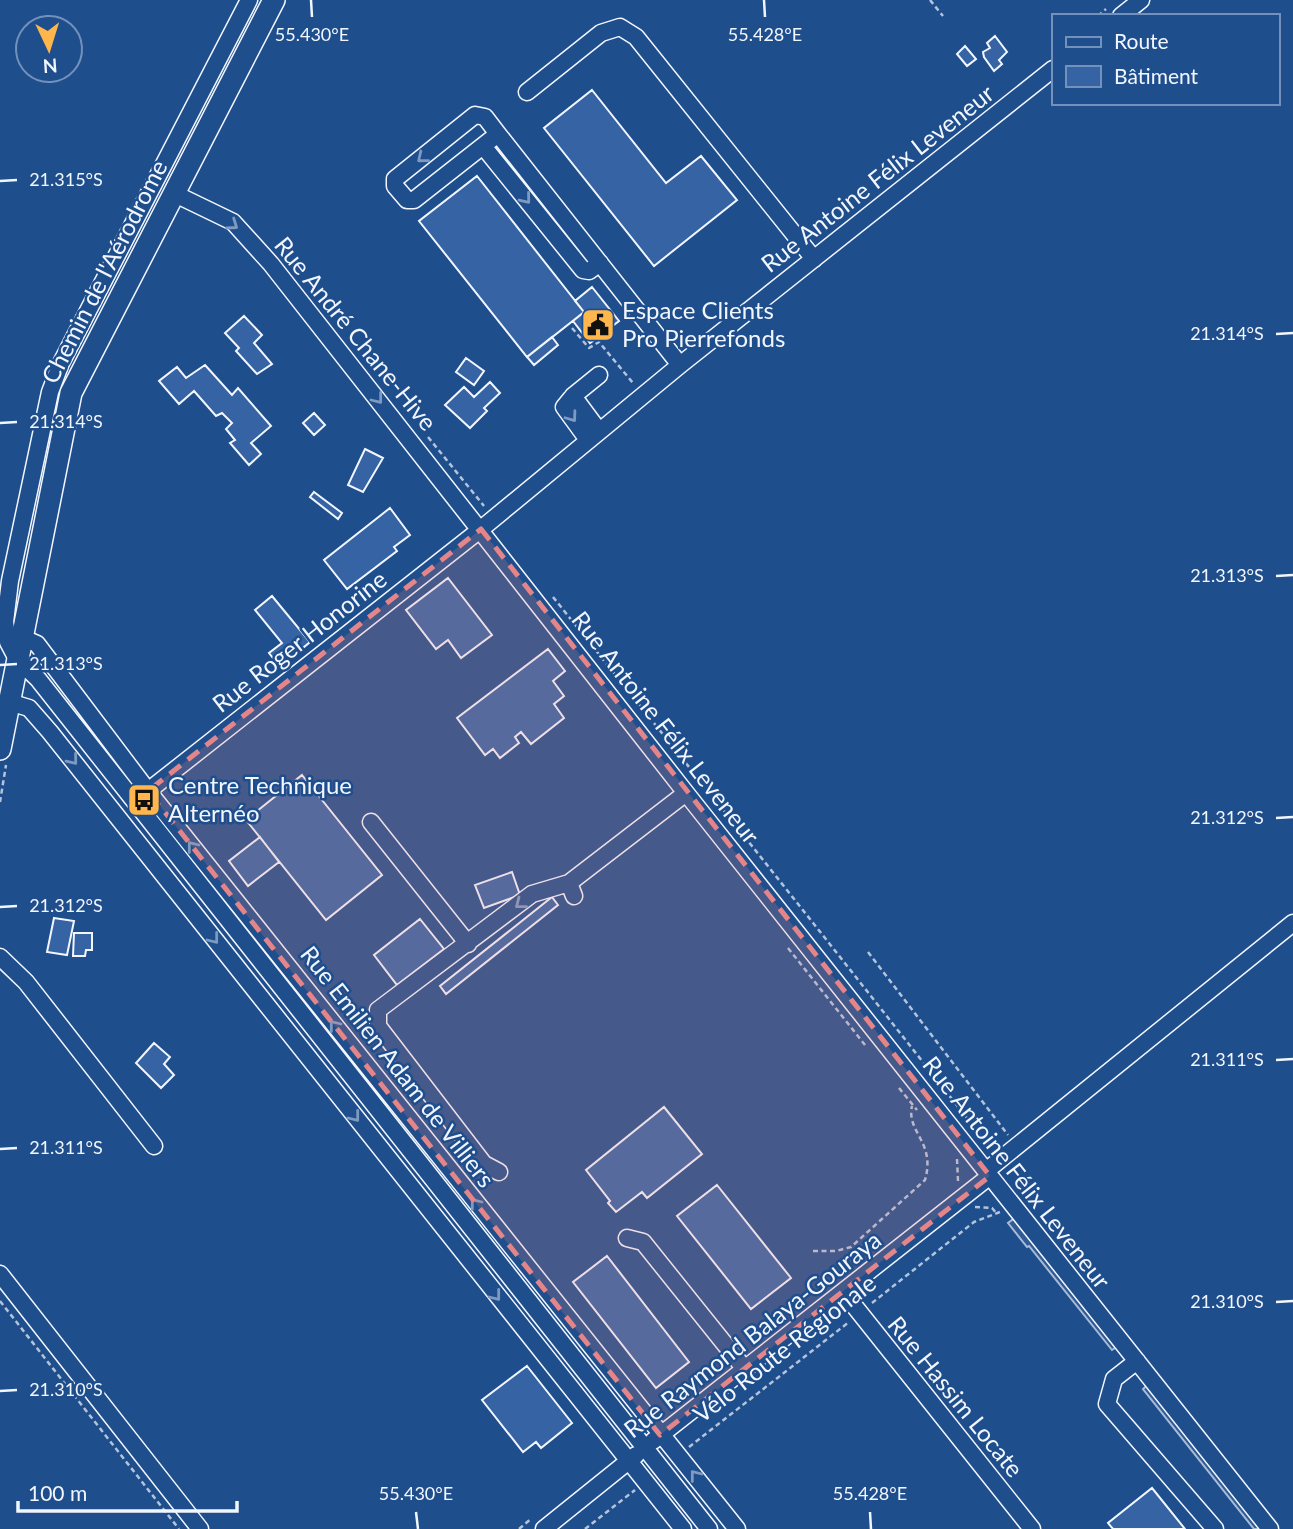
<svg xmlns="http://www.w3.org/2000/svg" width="1293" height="1529" font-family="Lato,sans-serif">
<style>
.parking{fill:#305b95;stroke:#a8bbd7;stroke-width:2}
.building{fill:#3563a3;stroke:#f2f6ff;stroke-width:2}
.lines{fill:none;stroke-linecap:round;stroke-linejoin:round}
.minor-casing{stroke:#f2f6ff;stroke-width:19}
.major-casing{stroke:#f2f6ff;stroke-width:24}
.path{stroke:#b3c4dc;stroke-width:2.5;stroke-dasharray:5 3.5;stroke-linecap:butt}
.minor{stroke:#1f4e8c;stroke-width:16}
.major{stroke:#1f4e8c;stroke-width:21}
.oneway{stroke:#7e9ac0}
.marked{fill:#e38589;fill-opacity:0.2;stroke:#e38589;stroke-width:5;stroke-dasharray:14 9;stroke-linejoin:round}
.ticks{fill:none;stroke:#f2f6ff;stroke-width:2.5}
.labels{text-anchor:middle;stroke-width:5;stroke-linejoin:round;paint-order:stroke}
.street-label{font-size:24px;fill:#f2f6ff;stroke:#1f4e8c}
.poi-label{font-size:24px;fill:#f2f6ff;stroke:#1f4e8c;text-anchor:start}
.ticks-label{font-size:18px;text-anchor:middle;fill:#f2f6ff;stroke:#1f4e8c;stroke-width:5;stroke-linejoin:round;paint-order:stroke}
</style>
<rect width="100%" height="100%" fill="#1f4e8c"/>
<path class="parking" d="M1020,1214l102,129 -10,7 -83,-104 -2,1 -19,-24z
M1152,1381l118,148h-16l-111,-140z"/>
<path class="building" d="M995,36l12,16 -8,8 3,4 -8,7 -10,-14 -1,-5 7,-4 -3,-5z
M965,46l11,13 -9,7 -10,-12z
M592,90l74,93 35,-27 36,44 -83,66 -110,-138z
M477,176l107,136 -57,45 -108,-136z
M592,287l27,34 -29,22 -17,-22 11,-9 -9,-11z
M244,316l18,19 -8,8 18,21 -15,10 -21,-23 3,-3 -14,-15z
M552,337l6,8 -24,20 -7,-8z
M466,358l18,13 -10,14 -18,-13z
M205,365l27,30 6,-7 33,38 -20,17 10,11 -12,11 -19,-22 5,-3 -9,-11 6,-6 -10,-10 -6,3 -22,-25 -15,13 -20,-23 18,-14 9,11z
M490,382l10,11 -16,15 3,3 -17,17 -25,-23 19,-18 10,10z
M314,413l11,12 -11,10 -11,-12z
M365,449l18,9 -20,34 -15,-7z
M314,492l28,21 -4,6 -28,-22z
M390,508l20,27 -16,12 3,4 -50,38 -23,-29z
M448,578l44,57 -31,23 -13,-18 -12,9 -30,-39z
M272,596l38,46 -30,25 -11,-14 13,-10 -27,-33z
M548,649l17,22 -12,10 11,15 -10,8 10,14 -33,26 -10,-12 -6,5 4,6 -19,15 -7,-9 -8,6 -28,-37z
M302,775l80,100 -56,45 -80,-100z
M260,837l19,25 -31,24 -19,-25z
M512,872l8,23 -36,13 -9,-23z
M552,897l6,8 -112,89 -6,-8z
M54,918l20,3 -7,34 -20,-3z
M420,919l24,30 -47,36 -23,-30z
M74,933h18v17h-6l-1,6h-12z
M154,1043l16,14 -6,7 10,11 -13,13 -25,-25z
M664,1107l38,47 -55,44 -5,-6 -26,20 -8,-9 2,-2 -24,-31z
M717,1185l74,93 -40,31 -74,-93z
M607,1256l82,106 -33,26 -83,-106z
M527,1366l45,57 -31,25 -5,-6 -13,10 -41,-52z
M1152,1488l33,41h-72l-5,-6z"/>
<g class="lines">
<defs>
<path id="minor" d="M249,0l-188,363 -11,29 -40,189 -5,41 3,20 9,17 21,20 671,850
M1121,16l20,-16
M527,92l74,-59 19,-6 16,10 178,222
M498,134l-84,66h-7l-12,-14v-7l80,-64 10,2 13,17 182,231
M483,146l100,124 6,1 11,-8
M173,193l60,29 38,42 415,529 584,736
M573,396l26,35
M588,440l-24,-33 9,-11 26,-21
M21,637l16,7 111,147 589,738
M9,702l20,6 21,24 633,797
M148,791l333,-262 199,-164 373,-296
M371,822l97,122
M569,883l117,-90
M0,957l26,25 128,164
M986,1171l307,-248
M499,1172l-15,-8 -106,-138v-16l154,-116 37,-11 5,13
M627,1238l16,4 101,126
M0,1274l200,255
M844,1293l188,236
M1137,1361l-23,18 -7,25 108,125
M653,1441l337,-265
M544,1529l92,-74"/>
<path id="major" d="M0,749l71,-356 203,-393"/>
</defs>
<use href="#minor" class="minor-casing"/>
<use href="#major" class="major-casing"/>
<path class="path" d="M930,0l13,16
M1098,16l8,-7
M572,328l17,20 10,-6 34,41
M428,437l56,69
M553,597c146,182 291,364 435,548l-1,4
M0,802l6,-37
M788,948l77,97
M868,952l140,183
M899,1088l18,22
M957,1159l1,22
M975,1207l17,1 5,6
M813,1251h23l15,-4 74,-67c11,-38 -19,-48 -13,-74
M0,1301l179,228
M872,1303l102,-81 26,-10
M689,1447l160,-125
M519,1529l13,-11
M585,1529l50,-39"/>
<use href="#minor" class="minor"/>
<use href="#major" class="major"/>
</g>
<defs><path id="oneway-chevron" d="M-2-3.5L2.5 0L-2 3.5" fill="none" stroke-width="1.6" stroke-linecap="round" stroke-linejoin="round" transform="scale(1.75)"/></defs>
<g class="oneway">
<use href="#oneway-chevron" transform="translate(422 158) rotate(141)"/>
<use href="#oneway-chevron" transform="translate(526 199) rotate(51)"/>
<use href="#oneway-chevron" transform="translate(233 225) rotate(35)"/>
<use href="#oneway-chevron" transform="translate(378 399) rotate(52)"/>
<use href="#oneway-chevron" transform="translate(572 417) rotate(54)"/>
<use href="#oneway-chevron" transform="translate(73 760) rotate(51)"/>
<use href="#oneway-chevron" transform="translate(192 846) rotate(-128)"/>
<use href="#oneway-chevron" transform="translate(520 904) rotate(142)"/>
<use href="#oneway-chevron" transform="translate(214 939) rotate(52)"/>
<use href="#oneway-chevron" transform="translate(334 1025) rotate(-128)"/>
<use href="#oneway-chevron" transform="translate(355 1117) rotate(52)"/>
<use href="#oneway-chevron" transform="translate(475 1203) rotate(-128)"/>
<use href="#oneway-chevron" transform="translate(496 1296) rotate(52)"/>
<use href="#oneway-chevron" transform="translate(695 1475) rotate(-128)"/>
</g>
<path class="marked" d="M481,529l509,647 -330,259 -512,-644z"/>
<path class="ticks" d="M311,0l1,17M764,0l1,17M0,181l17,-1M1276,334l17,-1M0,423l17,-1M1276,576l17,-1M0,665l17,-1M1276,818l17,-1M0,907l17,-1M1276,1060l17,-1M0,1149l17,-1M1276,1302l17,-1M0,1391l17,-1M416,1512l2,17M870,1512l1,17"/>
<defs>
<symbol id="civic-square" viewBox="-11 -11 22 22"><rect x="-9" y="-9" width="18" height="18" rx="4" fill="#ffb74d" stroke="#1f4e8c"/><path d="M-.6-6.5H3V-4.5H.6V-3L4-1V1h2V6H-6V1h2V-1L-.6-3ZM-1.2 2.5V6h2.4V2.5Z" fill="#111"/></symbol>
<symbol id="bus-square" viewBox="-11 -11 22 22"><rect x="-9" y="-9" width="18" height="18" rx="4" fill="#ffb74d" stroke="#1f4e8c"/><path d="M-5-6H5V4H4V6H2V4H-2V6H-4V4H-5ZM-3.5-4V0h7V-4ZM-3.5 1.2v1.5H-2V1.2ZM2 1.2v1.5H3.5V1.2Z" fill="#111"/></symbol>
</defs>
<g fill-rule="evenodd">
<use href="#civic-square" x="579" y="306" width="38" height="38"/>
<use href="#bus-square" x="125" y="781" width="38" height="38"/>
</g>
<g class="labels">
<g class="street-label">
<text transform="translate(878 179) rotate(-38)" y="8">Rue Antoine Félix Leveneur</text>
<text transform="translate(105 272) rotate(-63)" y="8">Chemin de l'Aérodrome</text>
<text transform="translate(355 334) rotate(51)" y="8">Rue André Chane-Hive</text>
<text transform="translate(300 642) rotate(-38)" y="8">Rue Roger Honorine</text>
<text transform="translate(665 728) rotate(52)" y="8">Rue Antoine Félix Leveneur</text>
<text transform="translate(397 1067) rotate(52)" y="8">Rue Emilien Adam de Villiers</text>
<text transform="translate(1016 1173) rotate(52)" y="8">Rue Antoine Félix Leveneur</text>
<text transform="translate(753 1335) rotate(-38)" y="8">Rue Raymond Balaya-Gouraya</text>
<text transform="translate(785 1349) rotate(-38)" y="8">Vélo Route Régionale</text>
<text transform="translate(955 1397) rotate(51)" y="8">Rue Hassim Locate</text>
</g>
<g class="poi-label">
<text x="622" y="319">Espace Clients<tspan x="622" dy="28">Pro Pierrefonds</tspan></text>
<text x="168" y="794">Centre Technique<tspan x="168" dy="28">Alternéo</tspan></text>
</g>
</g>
<g class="ticks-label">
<text x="312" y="41">55.430°E</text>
<text x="765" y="41">55.428°E</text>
<text x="66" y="186">21.315°S</text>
<text x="1227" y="340">21.314°S</text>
<text x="66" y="428">21.314°S</text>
<text x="1227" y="582">21.313°S</text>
<text x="66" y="670">21.313°S</text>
<text x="1227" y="824">21.312°S</text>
<text x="66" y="912">21.312°S</text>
<text x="1227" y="1066">21.311°S</text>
<text x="66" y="1154">21.311°S</text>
<text x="1227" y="1308">21.310°S</text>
<text x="66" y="1396">21.310°S</text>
<text x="416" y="1500">55.430°E</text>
<text x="870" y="1500">55.428°E</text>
</g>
<rect x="1052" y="14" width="228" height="91" fill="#1f4e8c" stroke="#7391ba" stroke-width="2"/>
<rect x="1066" y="37" width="35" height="10" fill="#1f4e8c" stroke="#7391ba" stroke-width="2"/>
<text x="1114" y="49" font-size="21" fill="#f2f6ff">Route</text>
<rect x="1066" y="66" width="35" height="21" fill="#3563a3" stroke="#7391ba" stroke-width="2"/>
<text x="1114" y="84" font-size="21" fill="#f2f6ff">Bâtiment</text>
<g transform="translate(49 49) rotate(176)"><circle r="33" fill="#1f4e8c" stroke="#7391ba" stroke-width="2"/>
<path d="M0-5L12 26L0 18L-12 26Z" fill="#ffb74d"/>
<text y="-10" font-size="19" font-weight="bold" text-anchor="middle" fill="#f2f6ff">N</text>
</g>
<path d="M18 1501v10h219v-10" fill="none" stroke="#f2f6ff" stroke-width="3.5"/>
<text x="28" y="1501" font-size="21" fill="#f2f6ff" stroke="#1f4e8c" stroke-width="5" paint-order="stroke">100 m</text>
</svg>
